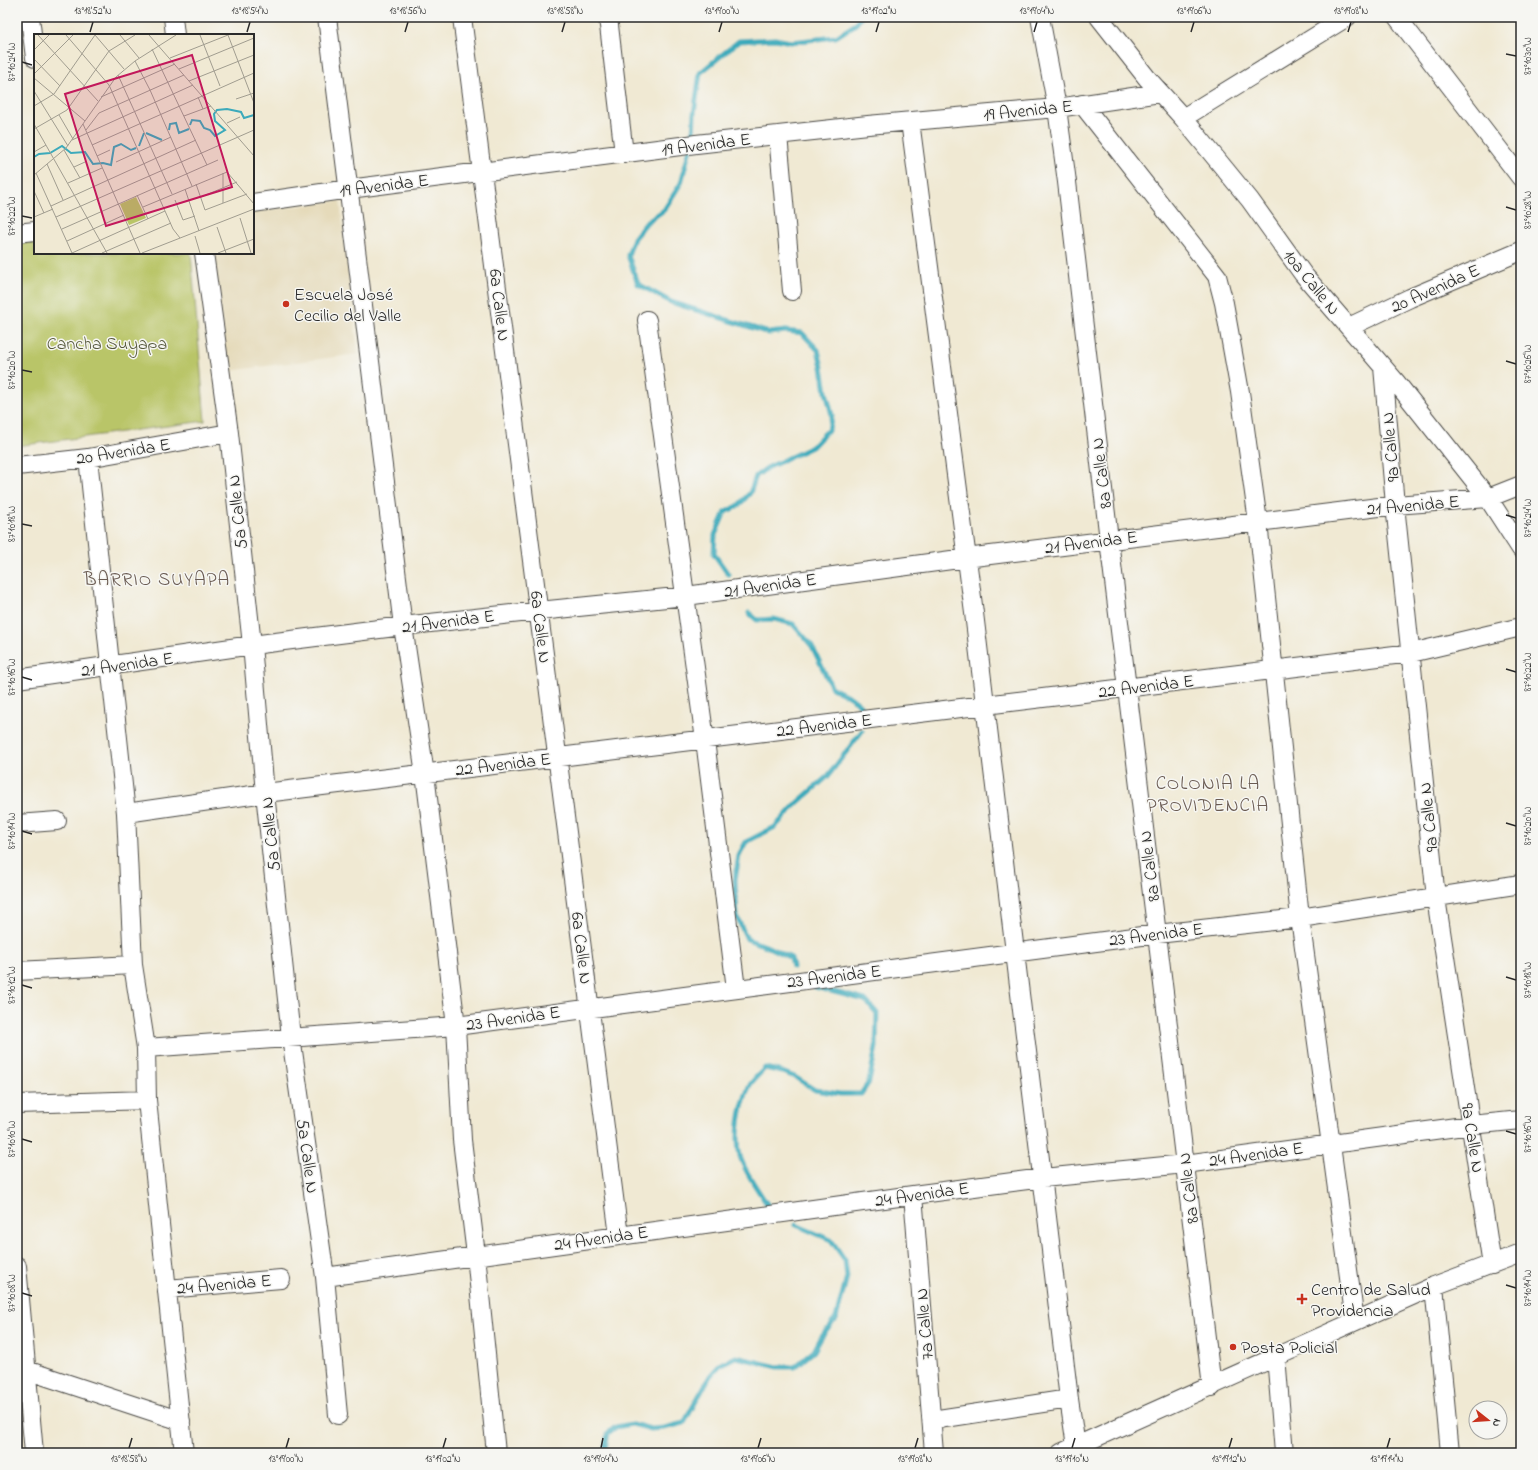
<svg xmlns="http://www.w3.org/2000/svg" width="1538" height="1470" font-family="'Indie Flower',sans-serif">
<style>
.built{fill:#e5daba}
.green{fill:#b9c567;stroke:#727849}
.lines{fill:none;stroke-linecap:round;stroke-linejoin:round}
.stream{stroke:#3caabb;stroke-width:5}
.minor-casing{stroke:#494844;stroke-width:20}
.minor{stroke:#fff;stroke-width:18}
.ticks{fill:none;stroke:#2b2b2b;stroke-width:1.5}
.poi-dot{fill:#c8321e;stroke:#f6f6f2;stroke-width:1.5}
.labels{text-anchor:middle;stroke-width:3;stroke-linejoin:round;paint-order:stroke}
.street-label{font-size:18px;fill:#2b2b2b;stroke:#f6f6f2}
.poi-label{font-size:18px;fill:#2b2b2b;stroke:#f6f6f2;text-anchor:start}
.park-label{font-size:18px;fill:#56593d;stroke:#f6f6f2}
.neighbourhood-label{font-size:19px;letter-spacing:1px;fill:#6a5b52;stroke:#f6f6f2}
.inset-river{fill:none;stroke:#3caabb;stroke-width:2}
.inset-road{fill:none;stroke:#a19d90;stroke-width:1}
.view{fill:#c2185b;fill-opacity:0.15;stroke:#c2185b;stroke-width:2}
.inset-edge{fill:none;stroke:#2b2b2b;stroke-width:2}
.neatline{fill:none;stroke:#2b2b2b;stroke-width:1.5}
.ticks-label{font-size:10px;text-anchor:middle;fill:#2b2b2b}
</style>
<rect width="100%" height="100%" fill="#f6f6f2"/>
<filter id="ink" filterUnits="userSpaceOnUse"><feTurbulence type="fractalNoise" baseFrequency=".025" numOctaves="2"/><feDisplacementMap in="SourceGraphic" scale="8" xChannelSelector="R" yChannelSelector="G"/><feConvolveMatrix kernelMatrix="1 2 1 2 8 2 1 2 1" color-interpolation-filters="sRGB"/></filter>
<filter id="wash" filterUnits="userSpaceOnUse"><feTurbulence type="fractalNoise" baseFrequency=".012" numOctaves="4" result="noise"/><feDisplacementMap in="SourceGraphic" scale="16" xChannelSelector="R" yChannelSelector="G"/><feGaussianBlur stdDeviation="0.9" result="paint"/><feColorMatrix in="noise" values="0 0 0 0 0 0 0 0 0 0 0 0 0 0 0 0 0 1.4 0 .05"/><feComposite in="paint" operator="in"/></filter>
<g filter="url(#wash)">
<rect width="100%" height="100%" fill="#f0e9d3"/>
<path class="built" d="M340,201l18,153 -130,17 -15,-118h40v-41z"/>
<path class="green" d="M35,241v12h156l14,168 -188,25v-203z"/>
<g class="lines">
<path class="stream" d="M728,574l-14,-20 1,-19 10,-23 13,-6 12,-13 6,-17 11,-8 45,-21 17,-18 3,-14 -6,-23 -4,-25 -4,-17 -16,-17 -16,-2 -17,2 -98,-31 -33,-18 -10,-29 6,-17 13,-16 17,-12 17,-27 12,-46 1,-23 6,-41 39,-32 36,-2 16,3 45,-5 20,-13 5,-7
M749,613l8,7 17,-1 19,5 19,22 20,42 18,9 9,7 6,8
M793,967l-2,-9 -25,-12 -19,-7 -10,-22 -2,-37 4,-25 7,-13 29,-15 22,-24 31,-27 34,-45
M769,1207c-9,-14 -24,-34 -29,-51 -5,-21 0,-49 9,-69 3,-7 11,-13 16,-19l17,4 13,5 20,13 25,4h21l8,-12 7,-35 1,-34 -12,-13 -50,-13
M604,1453l4,-20 8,-6 16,-3 19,5 13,-1 20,-5 26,-47 11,-12 15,-7 42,10h17l19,-16 7,-13 15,-20 11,-41 -2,-17 -14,-20 -35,-15"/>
</g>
</g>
<g filter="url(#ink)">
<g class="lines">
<defs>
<path id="minor" d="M30,17l5,41
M173,17l2,18
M327,17l76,609 22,148 31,252 6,114 14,115 20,198
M462,17l157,1219
M608,17l16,137
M1040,17l17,91 10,74 42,358 103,847
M1099,17l48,61 36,40 67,82 53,74 93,108 92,116 33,51
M1397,17l124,161
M1082,104l135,172 7,27 16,89 18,130 42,396 55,403
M1183,118l164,-101
M910,121l64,492 95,786 8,54
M778,135l14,156
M253,203l96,-14 347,-45 172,-19 189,-17 103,-15
M17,233l18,-2
M204,253l25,180 23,212 13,148 26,244 34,240 13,138
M647,320l58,420 31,249
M1349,327l61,-29 111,-47
M1383,367l12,138 41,393 56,367
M88,458l38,355 7,152 13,83 1,52 37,353
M17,466l71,-8 141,-25
M17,679l235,-34 151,-19 136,-15 147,-15 280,-38 429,-53 93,-7 33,-13
M126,813l139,-20 1146,-140 110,-26
M17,824l40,-3
M17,971l116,-6
M146,1048l310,-22 701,-92 143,-16 221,-34
M17,1104l130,-4
M913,1195l21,258
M17,1266l17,187
M325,1277l588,-82 130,-17 142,-14 286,-39 50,-5
M1434,1286l16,167
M167,1289l114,-10
M1276,1356l8,97
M17,1367l164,54
M932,1420l137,-21
M1061,1453l373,-167 87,-33"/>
</defs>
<use href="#minor" class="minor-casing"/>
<use href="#minor" class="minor"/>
</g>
</g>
<path class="ticks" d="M90,32l3,-10M247,32l3,-10M405,32l3,-10M562,32l3,-10M719,32l3,-10M876,32l3,-10M1034,32l3,-10M1191,32l3,-10M1348,32l3,-10M1506,54l10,2M22,62l10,3M1506,207l10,3M22,216l10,2M1506,361l10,3M22,370l10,2M1506,515l10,3M22,524l10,2M1506,669l10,3M22,677l10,3M1506,823l10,3M22,831l10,3M1506,977l10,3M22,985l10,3M1506,1131l10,3M22,1139l10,3M1506,1285l10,3M22,1293l10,3M129,1448l3,-10M286,1448l3,-10M443,1448l3,-10M601,1448l2,-10M758,1448l3,-10M915,1448l3,-10M1072,1448l3,-10M1229,1448l3,-10M1387,1448l3,-10"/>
<g class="poi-dot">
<circle cx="286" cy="304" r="4"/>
<path d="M1300 1293h4v4h4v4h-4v4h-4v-4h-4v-4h4z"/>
<circle cx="1233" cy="1347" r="4"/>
</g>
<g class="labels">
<g class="street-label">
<text transform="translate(1028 110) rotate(-6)" y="6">19 Avenida E</text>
<text transform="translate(706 144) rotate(-7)" y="6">19 Avenida E</text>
<text transform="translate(384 185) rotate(-7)" y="6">19 Avenida E</text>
<text transform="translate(1312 282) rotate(51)" y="6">10a Calle N</text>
<text transform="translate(1435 288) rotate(-24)" y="6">20 Avenida E</text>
<text transform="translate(500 305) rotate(83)" y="6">6a Calle N</text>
<text transform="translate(1390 447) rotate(-95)" y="6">9a Calle N</text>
<text transform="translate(123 451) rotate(-9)" y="6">20 Avenida E</text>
<text transform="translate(1101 473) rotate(-97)" y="6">8a Calle N</text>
<text transform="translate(1413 505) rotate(-5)" y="6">21 Avenida E</text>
<text transform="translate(237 512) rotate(-96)" y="6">5a Calle N</text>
<text transform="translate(1091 542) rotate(-7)" y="6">21 Avenida E</text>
<text transform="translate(770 585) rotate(-8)" y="6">21 Avenida E</text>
<text transform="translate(448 621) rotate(-7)" y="6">21 Avenida E</text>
<text transform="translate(541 627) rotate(83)" y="6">6a Calle N</text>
<text transform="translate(127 664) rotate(-8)" y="6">21 Avenida E</text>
<text transform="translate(1146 686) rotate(-7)" y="6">22 Avenida E</text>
<text transform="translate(824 725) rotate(-7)" y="6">22 Avenida E</text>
<text transform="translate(503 764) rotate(-7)" y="6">22 Avenida E</text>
<text transform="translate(1428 817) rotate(-96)" y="6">9a Calle N</text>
<text transform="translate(270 834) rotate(-96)" y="6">5a Calle N</text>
<text transform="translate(1149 866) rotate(-97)" y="6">8a Calle N</text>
<text transform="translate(1156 934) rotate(-7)" y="6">23 Avenida E</text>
<text transform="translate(582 948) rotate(83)" y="6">6a Calle N</text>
<text transform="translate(834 976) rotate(-7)" y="6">23 Avenida E</text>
<text transform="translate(513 1018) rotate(-8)" y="6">23 Avenida E</text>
<text transform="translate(1473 1138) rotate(81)" y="6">9a Calle N</text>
<text transform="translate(1256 1154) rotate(-8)" y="6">24 Avenida E</text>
<text transform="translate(308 1156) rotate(82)" y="6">5a Calle N</text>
<text transform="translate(1188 1188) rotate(-97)" y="6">8a Calle N</text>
<text transform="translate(922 1194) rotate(-8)" y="6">24 Avenida E</text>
<text transform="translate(601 1238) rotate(-8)" y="6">24 Avenida E</text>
<text transform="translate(224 1284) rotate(-5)" y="6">24 Avenida E</text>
<text transform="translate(924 1324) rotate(-95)" y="6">7a Calle N</text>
</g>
<g class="poi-label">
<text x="294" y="300">Escuela José<tspan x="294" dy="21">Cecilio del Valle</tspan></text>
<text x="1311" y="1295">Centro de Salud<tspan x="1311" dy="21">Providencia</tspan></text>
<text x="1241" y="1353">Posta Policial</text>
</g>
<g class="park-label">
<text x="107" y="349">Cancha Suyapa</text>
</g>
<g class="neighbourhood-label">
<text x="157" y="585">BARRIO SUYAPA</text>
<text x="1208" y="789">COLONIA LA<tspan x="1208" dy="22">PROVIDENCIA</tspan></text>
</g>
</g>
<g transform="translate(34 34)">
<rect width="220" height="220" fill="#f0e9d3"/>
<path d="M102,163l10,21 -17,7 -9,-21z" fill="#b9c567"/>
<path class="inset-river" d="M156,91l2,-5 8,1 4,7 6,2 5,6 10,-6 -10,-9 -1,-7 3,-4 10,-1 14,3 3,6 10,-3M135,96l1,-6 6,-1 3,10 10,-4M112,99l16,7M105,112l5,-13M0,123l5,-3 11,-1 12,-7 9,7 14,-1 8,12 10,-1 8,2 3,-18 7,-3 10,6 5,-2"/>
<path class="inset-road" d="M4,1l60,66M32,1l43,50 64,144 7,9M61,1l29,34M86,1l19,23M115,1l105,121M166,1l20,51M194,1l26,68M118,15l55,116M0,16l15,-15M136,24l58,-23M0,25l26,27M101,27l15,29 42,96M145,35l75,-31M0,40l39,-39M84,41l54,119M0,44l51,43M155,47l65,-26M0,57l34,55M67,63l74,-33M164,63l5,12M202,65l18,-6M0,72l20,-12 41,-59M25,81l14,24M150,82l27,-10M193,89l13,-6M0,90l73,129M49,90l57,129M0,95l33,-19 42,-59 26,-16M52,96l13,-17 85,-38M38,106l121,-55M58,111l162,-72M30,116l16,28M0,118l12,-7M63,122l13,-6M82,128l55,-25M13,130l16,36M40,133l11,-5M2,139l36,80M0,141l32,-27 50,-71 19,-16 41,-26M34,149l34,-15M162,150l9,26 42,-16M151,155l14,42M0,157l10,22M103,161l11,24M167,163l36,-15M141,166l8,20 12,-4M189,169v-30M17,172l145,-66M109,173l84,-35 27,32M0,183l19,-8M22,183l198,-87M206,184l11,35M183,193l9,26M28,195l156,-69M161,202l5,17M33,207l57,-26M38,219l93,-42M68,219l69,-30M108,219l112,-44M184,219l36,-14"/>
<path class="view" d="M158,21l40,132 -126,39 -41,-132z"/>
<rect width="220" height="220" class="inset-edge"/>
</g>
<rect width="1538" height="1470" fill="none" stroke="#f6f6f2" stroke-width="44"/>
<g transform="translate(1488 1420) rotate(107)"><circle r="19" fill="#f6f6f2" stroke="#a5a5a2"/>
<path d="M0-3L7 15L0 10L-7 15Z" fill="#c8321e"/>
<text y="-6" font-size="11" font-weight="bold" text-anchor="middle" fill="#2b2b2b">N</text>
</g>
<rect x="22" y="22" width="1494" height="1426" class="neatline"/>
<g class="ticks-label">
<text x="93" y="14">13°18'52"N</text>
<text x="250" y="14">13°18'54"N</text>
<text x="408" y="14">13°18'56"N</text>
<text x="565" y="14">13°18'58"N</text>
<text x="722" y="14">13°19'00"N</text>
<text x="879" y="14">13°19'02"N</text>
<text x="1037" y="14">13°19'04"N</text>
<text x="1194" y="14">13°19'06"N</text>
<text x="1351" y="14">13°19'08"N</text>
<text transform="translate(1527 56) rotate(-90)" y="4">87°10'30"W</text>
<text transform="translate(11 62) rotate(-90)" y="4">87°10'24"W</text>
<text transform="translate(1527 210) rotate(-90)" y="4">87°10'28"W</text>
<text transform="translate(11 216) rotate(-90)" y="4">87°10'22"W</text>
<text transform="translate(1527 364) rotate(-90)" y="4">87°10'26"W</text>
<text transform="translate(11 370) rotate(-90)" y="4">87°10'20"W</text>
<text transform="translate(1527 518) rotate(-90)" y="4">87°10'24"W</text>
<text transform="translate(11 524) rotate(-90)" y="4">87°10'18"W</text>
<text transform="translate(1527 672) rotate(-90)" y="4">87°10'22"W</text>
<text transform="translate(11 677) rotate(-90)" y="4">87°10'16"W</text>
<text transform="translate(1527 826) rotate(-90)" y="4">87°10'20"W</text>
<text transform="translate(11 831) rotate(-90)" y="4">87°10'14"W</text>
<text transform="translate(1527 980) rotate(-90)" y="4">87°10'18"W</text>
<text transform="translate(11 985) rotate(-90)" y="4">87°10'12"W</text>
<text transform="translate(1527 1134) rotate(-90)" y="4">87°10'16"W</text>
<text transform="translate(11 1139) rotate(-90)" y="4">87°10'10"W</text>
<text transform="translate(1527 1288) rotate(-90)" y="4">87°10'14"W</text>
<text transform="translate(11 1293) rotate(-90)" y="4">87°10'08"W</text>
<text x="129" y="1462">13°18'58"N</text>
<text x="286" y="1462">13°19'00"N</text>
<text x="443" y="1462">13°19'02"N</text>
<text x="601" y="1462">13°19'04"N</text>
<text x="758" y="1462">13°19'06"N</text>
<text x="915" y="1462">13°19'08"N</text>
<text x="1072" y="1462">13°19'10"N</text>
<text x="1229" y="1462">13°19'12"N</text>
<text x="1387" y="1462">13°19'14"N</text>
</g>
</svg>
